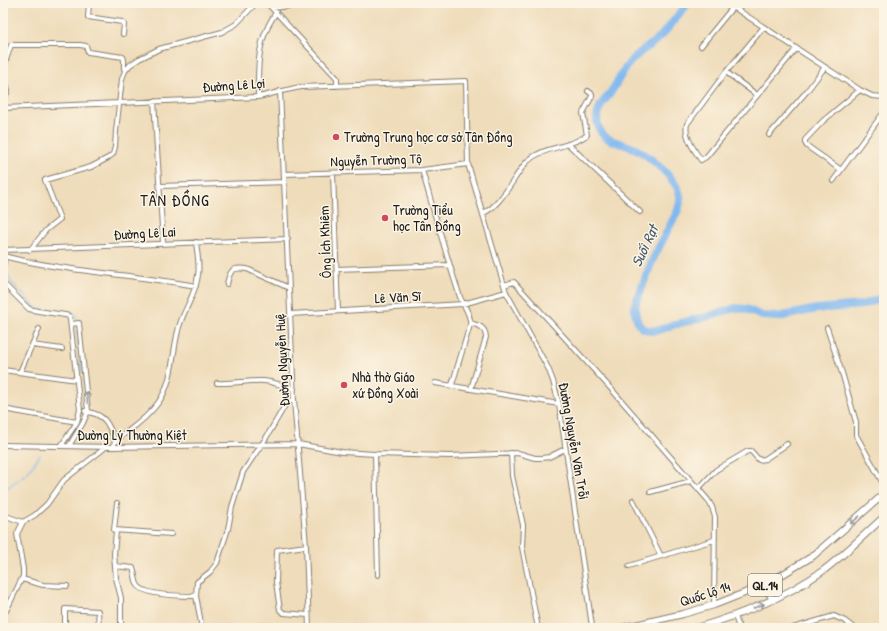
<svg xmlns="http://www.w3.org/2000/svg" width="887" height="631" font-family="'Patrick Hand',sans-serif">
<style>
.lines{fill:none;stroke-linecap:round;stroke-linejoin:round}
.stream{stroke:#80b8f0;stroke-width:1.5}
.river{stroke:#80b8f0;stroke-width:8}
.minor-casing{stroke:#867c6b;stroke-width:6}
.highway-casing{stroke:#867c6b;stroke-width:8}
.minor{stroke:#fff;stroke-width:4}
.highway{stroke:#fff;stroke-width:6}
.oneway{stroke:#999}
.poi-dot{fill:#d1495b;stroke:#fcf5e5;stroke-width:1.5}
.labels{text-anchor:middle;stroke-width:3;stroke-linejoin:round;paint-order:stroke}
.shield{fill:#fcf5e5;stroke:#5f5d58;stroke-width:1}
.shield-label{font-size:13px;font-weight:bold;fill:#1c1c1c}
.street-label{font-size:14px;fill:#1c1c1c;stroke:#fcf5e5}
.poi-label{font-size:14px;fill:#1c1c1c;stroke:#fcf5e5;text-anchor:start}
.water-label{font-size:15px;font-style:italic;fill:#445a71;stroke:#fcf5e5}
.quarter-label{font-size:16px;letter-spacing:1px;fill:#1c1c1c;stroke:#fcf5e5}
</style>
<rect width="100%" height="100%" fill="#fcf5e5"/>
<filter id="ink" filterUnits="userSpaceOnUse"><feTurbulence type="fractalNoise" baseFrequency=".025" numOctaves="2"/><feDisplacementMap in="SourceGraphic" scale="8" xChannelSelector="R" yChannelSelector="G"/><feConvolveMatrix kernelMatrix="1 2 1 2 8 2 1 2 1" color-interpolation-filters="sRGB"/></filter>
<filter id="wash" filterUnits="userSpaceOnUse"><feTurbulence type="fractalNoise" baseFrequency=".012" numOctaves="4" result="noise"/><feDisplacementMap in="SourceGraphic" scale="16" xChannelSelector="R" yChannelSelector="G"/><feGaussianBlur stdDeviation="0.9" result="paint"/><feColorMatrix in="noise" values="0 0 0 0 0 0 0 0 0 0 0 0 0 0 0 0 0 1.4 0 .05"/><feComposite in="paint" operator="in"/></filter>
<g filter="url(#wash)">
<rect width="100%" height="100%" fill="#efdcba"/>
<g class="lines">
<path class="stream" d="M7,273l4,9 25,26 14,3
M62,312l13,2 2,6
M77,330l5,42
M85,396v12
M3,491l25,-19 12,-17"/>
<path class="river" d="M688,3c-9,11 -17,22 -27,33 -8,8 -18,13 -26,21 -11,9 -16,23 -24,35 -3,5 -8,9 -11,15 -2,5 -4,12 -2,18 4,18 24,17 38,24 14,7 41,31 44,46 1,5 0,9 -2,15l-26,51 -17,44v7l3,11 4,5 8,3 9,-1 17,-6 30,-7 29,-9 11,1 16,7 16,1 39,-8 45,-4 22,-8"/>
</g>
</g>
<g filter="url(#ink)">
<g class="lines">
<defs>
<path id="minor" d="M89,3l-1,14 34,5 2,2 -1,10
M267,3l70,75v8
M727,3l133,87 12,6 12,1
M272,8l42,-5
M763,28l-37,44 -39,52c-3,12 7,26 14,36l5,-3 90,-108
M701,46l32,-39
M3,69l8,-24h69l6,1 2,6 35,5c3,4 -1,9 2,14
M726,72l31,23
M3,74l5,16 -5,12
M280,91l14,309 12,146 3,82
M258,97c0,-21 -1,-49 9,-68 2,-6 6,-11 9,-17
M154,101l9,142
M3,108l255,-11c15,-3 29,-8 44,-10l164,-6 2,83 38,128 42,76 5,13 6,23 33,222 -1,2
M769,135l38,-44 18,-24
M568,144l72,68
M422,170c12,42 24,85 38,127 3,8 12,19 10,28l-18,60
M841,170l-34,-24 -2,-3v-3l18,-19 37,-31
M333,173l5,138
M284,174l138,-4 46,-6
M833,181l51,-69
M160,186l125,-4
M483,213c17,-6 31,-36 42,-49 15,-18 44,-15 62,-29l-4,-22 9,-17v-2l-4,-3
M3,250l285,-11
M30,250l16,-20 14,-11 -15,-39 46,-13 17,-9 5,-4 2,-7 1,-16 6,-52 3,-8 5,-6 9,-6 20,-10 63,-17 14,-8 20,-21
M3,256c63,16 129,18 193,30
M3,263h1v-7
M337,269l112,-4
M3,283l26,26 9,2 27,4 4,1 1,4 10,90 -3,12 -16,24
M227,284c3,-14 5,-17 20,-15l42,19
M504,285l10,-3 99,109 95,109 4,7 3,10 -1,88
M291,314l172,-10 43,-12
M471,323c9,3 14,4 15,14l-15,52
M827,328l16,48 13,46v13l28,50
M32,345l30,4
M3,370l74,10
M20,372l19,-43
M217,383c16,1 31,-3 47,-2 10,1 20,5 30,8
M435,383l124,21
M3,409l74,13
M85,411c21,4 23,12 30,30
M3,445l109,2 186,-3 44,8 33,2 75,2 68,-3 17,5h7l7,-1 16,-8
M69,446l14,-23 5,-12 -9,-88 -8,1
M112,447c4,-8 9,-10 15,-15 11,-8 23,-18 31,-29 16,-22 14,-52 21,-76 5,-18 17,-33 19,-52 2,-11 -1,-22 -2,-33
M511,453l1,23 11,49 -1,22 16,81
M375,454l3,121
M699,488l17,-18 32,-19h3l8,9 6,-1 22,-15
M650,492l41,-11
M633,500l28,56
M117,503l-3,27 57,4
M3,515l20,7 12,-7 12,-11 17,-24 42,-33
M116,531l-2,23 1,12 18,2c2,5 2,11 4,16 5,12 47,12 59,12l1,-14 13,-10 7,-9 11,-34 4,-22 11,-35 23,-34 21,-36 7,-2
M306,546l-29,4 -1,32 4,28 4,3 24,2
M115,566l1,12 5,20v27
M629,566l85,-26
M22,579l21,6 24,1
M196,596l6,32
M6,611l17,-35v-7l-6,-35 6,-12
M735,616l4,12
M65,628v-19l33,2 1,17
M793,628l41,-12 11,5 9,7"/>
<path id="highway" d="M765,585l8,15
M622,628l61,-14 31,-9 51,-20 48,-29 71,-62
M696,628c45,-13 89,-30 128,-58 21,-16 40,-35 60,-53"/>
</defs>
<use href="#minor" class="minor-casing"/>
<use href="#highway" class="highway-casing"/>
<use href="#minor" class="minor"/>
<use href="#highway" class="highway"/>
</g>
<defs><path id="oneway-shaft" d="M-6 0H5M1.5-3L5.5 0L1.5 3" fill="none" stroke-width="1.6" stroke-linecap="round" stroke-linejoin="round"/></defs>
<g class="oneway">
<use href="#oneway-shaft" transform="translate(87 397) rotate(-95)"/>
<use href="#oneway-shaft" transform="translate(855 520) rotate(139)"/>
<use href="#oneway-shaft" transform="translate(759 606) rotate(-22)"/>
</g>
</g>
<g class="poi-dot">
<circle cx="336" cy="137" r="4"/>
<circle cx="385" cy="218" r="4"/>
<circle cx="344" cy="385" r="4"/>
</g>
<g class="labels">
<rect class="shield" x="748" y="574" width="34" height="22" rx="3"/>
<g class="shield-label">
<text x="765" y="590">QL.14</text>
</g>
<g class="street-label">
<text transform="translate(234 85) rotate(-4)" y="5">Đường Lê Lợi</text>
<text transform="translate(376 160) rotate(-2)" y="5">Nguyễn Trường Tộ</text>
<text transform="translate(145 233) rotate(-3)" y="5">Đường Lê Lai</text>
<text transform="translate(325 242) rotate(-92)" y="5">Ông Ích Khiêm</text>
<text transform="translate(398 297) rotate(-3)" y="5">Lê Văn Sĩ</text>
<text transform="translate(282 360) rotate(-93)" y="5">Đường Nguyễn Huệ</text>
<text x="132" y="440">Đường Lý Thường Kiệt</text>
<text transform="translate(574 441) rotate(80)" y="5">Đường Nguyễn Văn Trỗi</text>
<text transform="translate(705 594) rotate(-18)" y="5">Quốc lộ 14</text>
</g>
<g class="poi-label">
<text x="344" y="142">Trường Trung học cơ sở Tân Đồng</text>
<text x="393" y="215">Trường Tiểu<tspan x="393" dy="16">học Tân Đồng</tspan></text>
<text x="352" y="382">Nhà thờ Giáo<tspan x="352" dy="16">xứ Đồng Xoài</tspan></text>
</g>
<g class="water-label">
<text transform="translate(645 246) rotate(-65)" y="5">Suối Rạt</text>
</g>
<g class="quarter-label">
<text x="175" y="206">TÂN ĐỒNG</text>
</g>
</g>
<rect width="887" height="631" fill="none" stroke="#fcf5e5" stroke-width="16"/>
</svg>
